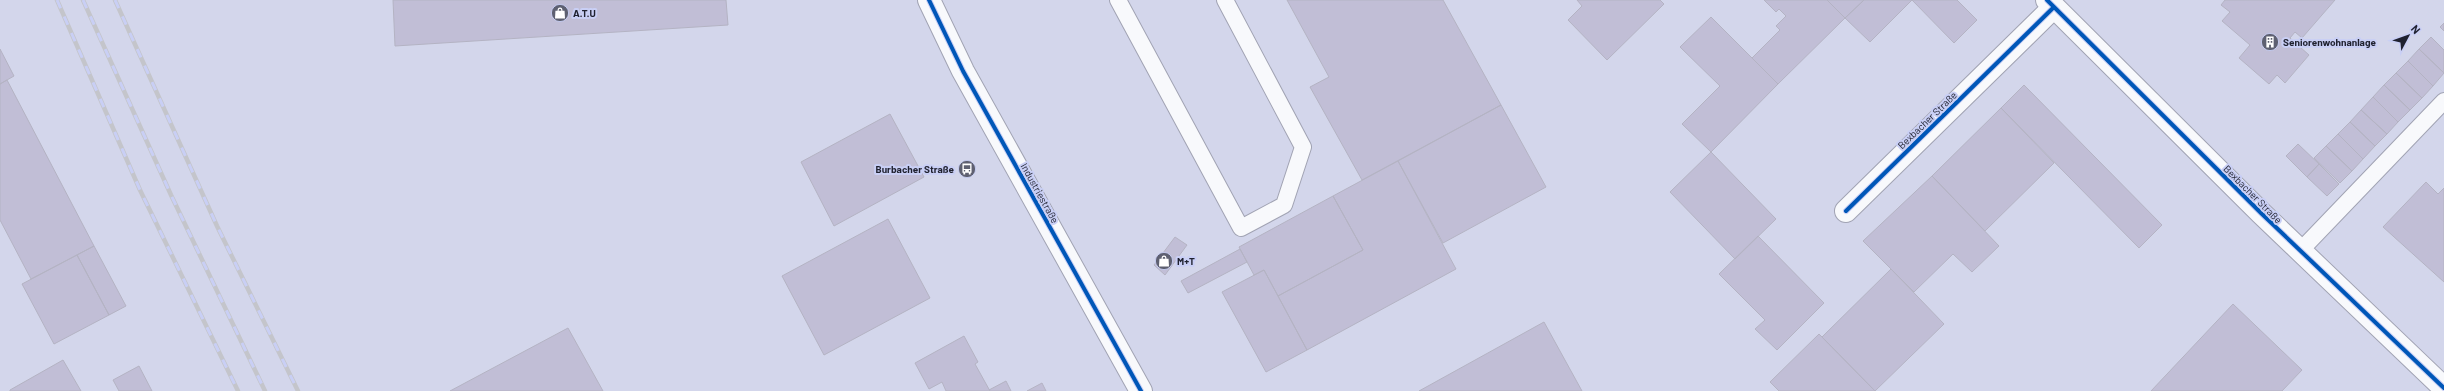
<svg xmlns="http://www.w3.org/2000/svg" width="2444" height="391" font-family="Barlow,sans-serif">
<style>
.building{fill:#c1bed6;stroke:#b4b3c3}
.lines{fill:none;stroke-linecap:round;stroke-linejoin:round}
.service-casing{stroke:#a1a3b3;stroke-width:18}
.minor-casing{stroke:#a1a3b3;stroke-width:24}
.tertiary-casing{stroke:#a1a3b3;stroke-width:24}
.service{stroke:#f8f9fc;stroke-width:16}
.minor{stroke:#f8f9fc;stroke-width:22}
.tertiary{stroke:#f8f9fc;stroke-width:22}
.rail-casing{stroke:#c4c5cb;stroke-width:4.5}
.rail{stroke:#c9cff5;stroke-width:3;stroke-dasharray:9;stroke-linecap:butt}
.cycleway-casing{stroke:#c9cff5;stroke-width:6}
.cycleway{stroke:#0057b8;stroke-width:4}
.labels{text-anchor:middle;stroke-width:4;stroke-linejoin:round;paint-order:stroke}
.poi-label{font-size:10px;font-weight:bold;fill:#1f212f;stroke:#c9cff5;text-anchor:start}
.street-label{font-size:10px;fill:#1f212f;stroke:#c9cff5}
</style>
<rect width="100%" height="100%" fill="#d3d6eb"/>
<path class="building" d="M393,0h333l2,25 -333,21z
M1287,0h156l58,105 -139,75 -52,-93 19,-10z
M1577,0h83l4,4 -57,56 -39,-40 14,-14z
M1764,0h63l18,18 -67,66 -26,-26 28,-28 -4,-4 10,-10 -7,-7 -3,3z
M1827,0h37l-19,18z
M1864,0h93l20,20 -23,23 -42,-43 -42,42 -25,-24z
M2225,0h110l-33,38 -7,-6 -5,6 19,17 -24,28 -8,-8 -8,9 -30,-26 11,-13 -28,-24 8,-9 -9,-7z
M1711,17l67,67 -67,68 -29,-28 38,-38 -40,-39z
M2444,23v8l-4,-4z
M2431,37l13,13v23l-25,-24z
M0,49l14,27 -14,8z
M2419,49l25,24 -11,13 -25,-25z
M2408,61l25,25 -11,12 -26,-25z
M2396,73l26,25 -12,12 -26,-25z
M7,80l87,166 -63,33 -31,-59v-136z
M2024,85l138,140 -23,23 -138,-140z
M2384,85l26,25 -12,12 -25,-25z
M2373,97l25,25 -11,12 -26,-24z
M1501,105l45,82 -103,56 -45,-82z
M2001,108l53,55 -69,68 -53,-55z
M2361,110l26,24 -12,12 -25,-24z
M890,114l34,63 -90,49 -33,-64z
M2350,122l25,24 -12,13 -25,-25z
M2338,134l25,25 -11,12 -26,-25z
M2298,144l21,20 -12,13 -21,-21z
M2326,146l26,25 -12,12 -26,-25z
M1711,152l65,67 -41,40 -65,-67z
M1398,161l58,108 -149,81 -29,-54 85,-46 -30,-54z
M2319,164l20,20 -12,12 -20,-19z
M1932,176l67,70 -27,26 -19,-18 -39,38 -51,-51z
M2426,182l12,12 6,-6v94l-61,-55z
M1333,196l30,54 -85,46 -14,-26 -10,5 -15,-28z
M888,219l42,79 -106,57 -42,-79z
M1758,236l66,67 -47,47 -22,-21 10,-9 -46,-46z
M1175,237l12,8 -22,30 -11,-10z
M94,246l32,60 -17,9 -32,-60z
M1240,249l7,13 -59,31 -7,-12z
M77,255l32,60 -55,29 -32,-60z
M1891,269l53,55 -69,67 -53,-54z
M1264,270l43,80 -41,22 -44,-80z
M2233,304l69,66 -20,21h-131z
M1544,322l38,69h-163z
M568,328l35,63h-153z
M1819,334l3,3 53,54h-96l-9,-9z
M964,336l14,26 -3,2 15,27h-44l-4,-9 -13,7 -14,-26z
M63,360l18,31h-71v-1z
M139,366l13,25h-33l-6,-11z
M1006,381l5,10h-21l-1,-1z
M1042,383l4,8h-19z"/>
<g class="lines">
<defs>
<path id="service" d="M1118,0l123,228 43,-23 19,-58 -78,-147
M2300,251l144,-150"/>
<path id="minor" d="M2047,0l214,213 183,175
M1846,211l208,-204"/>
<path id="tertiary" d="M929,0l34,71 178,320"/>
</defs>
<use href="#service" class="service-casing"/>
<use href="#minor" class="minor-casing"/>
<use href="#tertiary" class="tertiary-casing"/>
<use href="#service" class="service"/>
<use href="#minor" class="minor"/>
<use href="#tertiary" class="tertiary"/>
<defs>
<path id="rail" d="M57,0l83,190 98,201
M83,0l88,195 94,196
M115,0l102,226 81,165"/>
</defs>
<use href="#rail" class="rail-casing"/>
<use href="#rail" class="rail"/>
<defs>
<path id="cycleway" d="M929,0l34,71 178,320
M2047,0l214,213 183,175
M1846,211l208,-204"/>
</defs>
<use href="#cycleway" class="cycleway-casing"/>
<use href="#cycleway" class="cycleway"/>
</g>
<defs>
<symbol id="shop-disc" viewBox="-11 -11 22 22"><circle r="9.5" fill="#5e6071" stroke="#c9cff5"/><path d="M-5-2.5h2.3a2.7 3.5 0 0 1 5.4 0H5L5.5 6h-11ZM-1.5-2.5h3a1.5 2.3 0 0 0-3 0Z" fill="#fff"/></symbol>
<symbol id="building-disc" viewBox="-11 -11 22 22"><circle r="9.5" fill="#5e6071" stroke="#c9cff5"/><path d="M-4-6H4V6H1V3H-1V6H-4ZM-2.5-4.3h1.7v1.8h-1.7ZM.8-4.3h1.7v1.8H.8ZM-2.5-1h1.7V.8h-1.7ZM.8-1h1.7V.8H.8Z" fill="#fff"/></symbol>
<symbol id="bus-disc" viewBox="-11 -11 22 22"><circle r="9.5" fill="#5e6071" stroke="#c9cff5"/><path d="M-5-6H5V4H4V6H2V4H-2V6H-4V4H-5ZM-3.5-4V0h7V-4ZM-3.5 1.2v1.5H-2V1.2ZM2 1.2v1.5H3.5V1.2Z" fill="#fff"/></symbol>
</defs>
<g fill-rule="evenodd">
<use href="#shop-disc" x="550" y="3" width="20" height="20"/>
<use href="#building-disc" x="2260" y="32" width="20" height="20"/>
<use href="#bus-disc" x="957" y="159" width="20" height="20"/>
<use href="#shop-disc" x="1154" y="251" width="20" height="20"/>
</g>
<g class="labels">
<g class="poi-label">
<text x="573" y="17">A.T.U</text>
<text x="2283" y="46">Seniorenwohnanlage</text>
<text x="954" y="173" text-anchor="end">Burbacher Straße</text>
<text x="1177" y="265">M+T</text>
</g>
<g class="street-label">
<text transform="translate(1927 120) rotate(-44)" y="4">Bexbacher Straße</text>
<text transform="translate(1040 193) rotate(61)" y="4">Industriestraße</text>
<text transform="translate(2253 194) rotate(45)" y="4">Bexbacher Straße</text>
</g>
</g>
<g transform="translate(2408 36) rotate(49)" stroke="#c9cff5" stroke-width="3" paint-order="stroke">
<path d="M0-3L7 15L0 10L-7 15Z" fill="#1f212f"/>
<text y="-6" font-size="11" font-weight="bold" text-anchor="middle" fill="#1f212f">N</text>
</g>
</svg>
